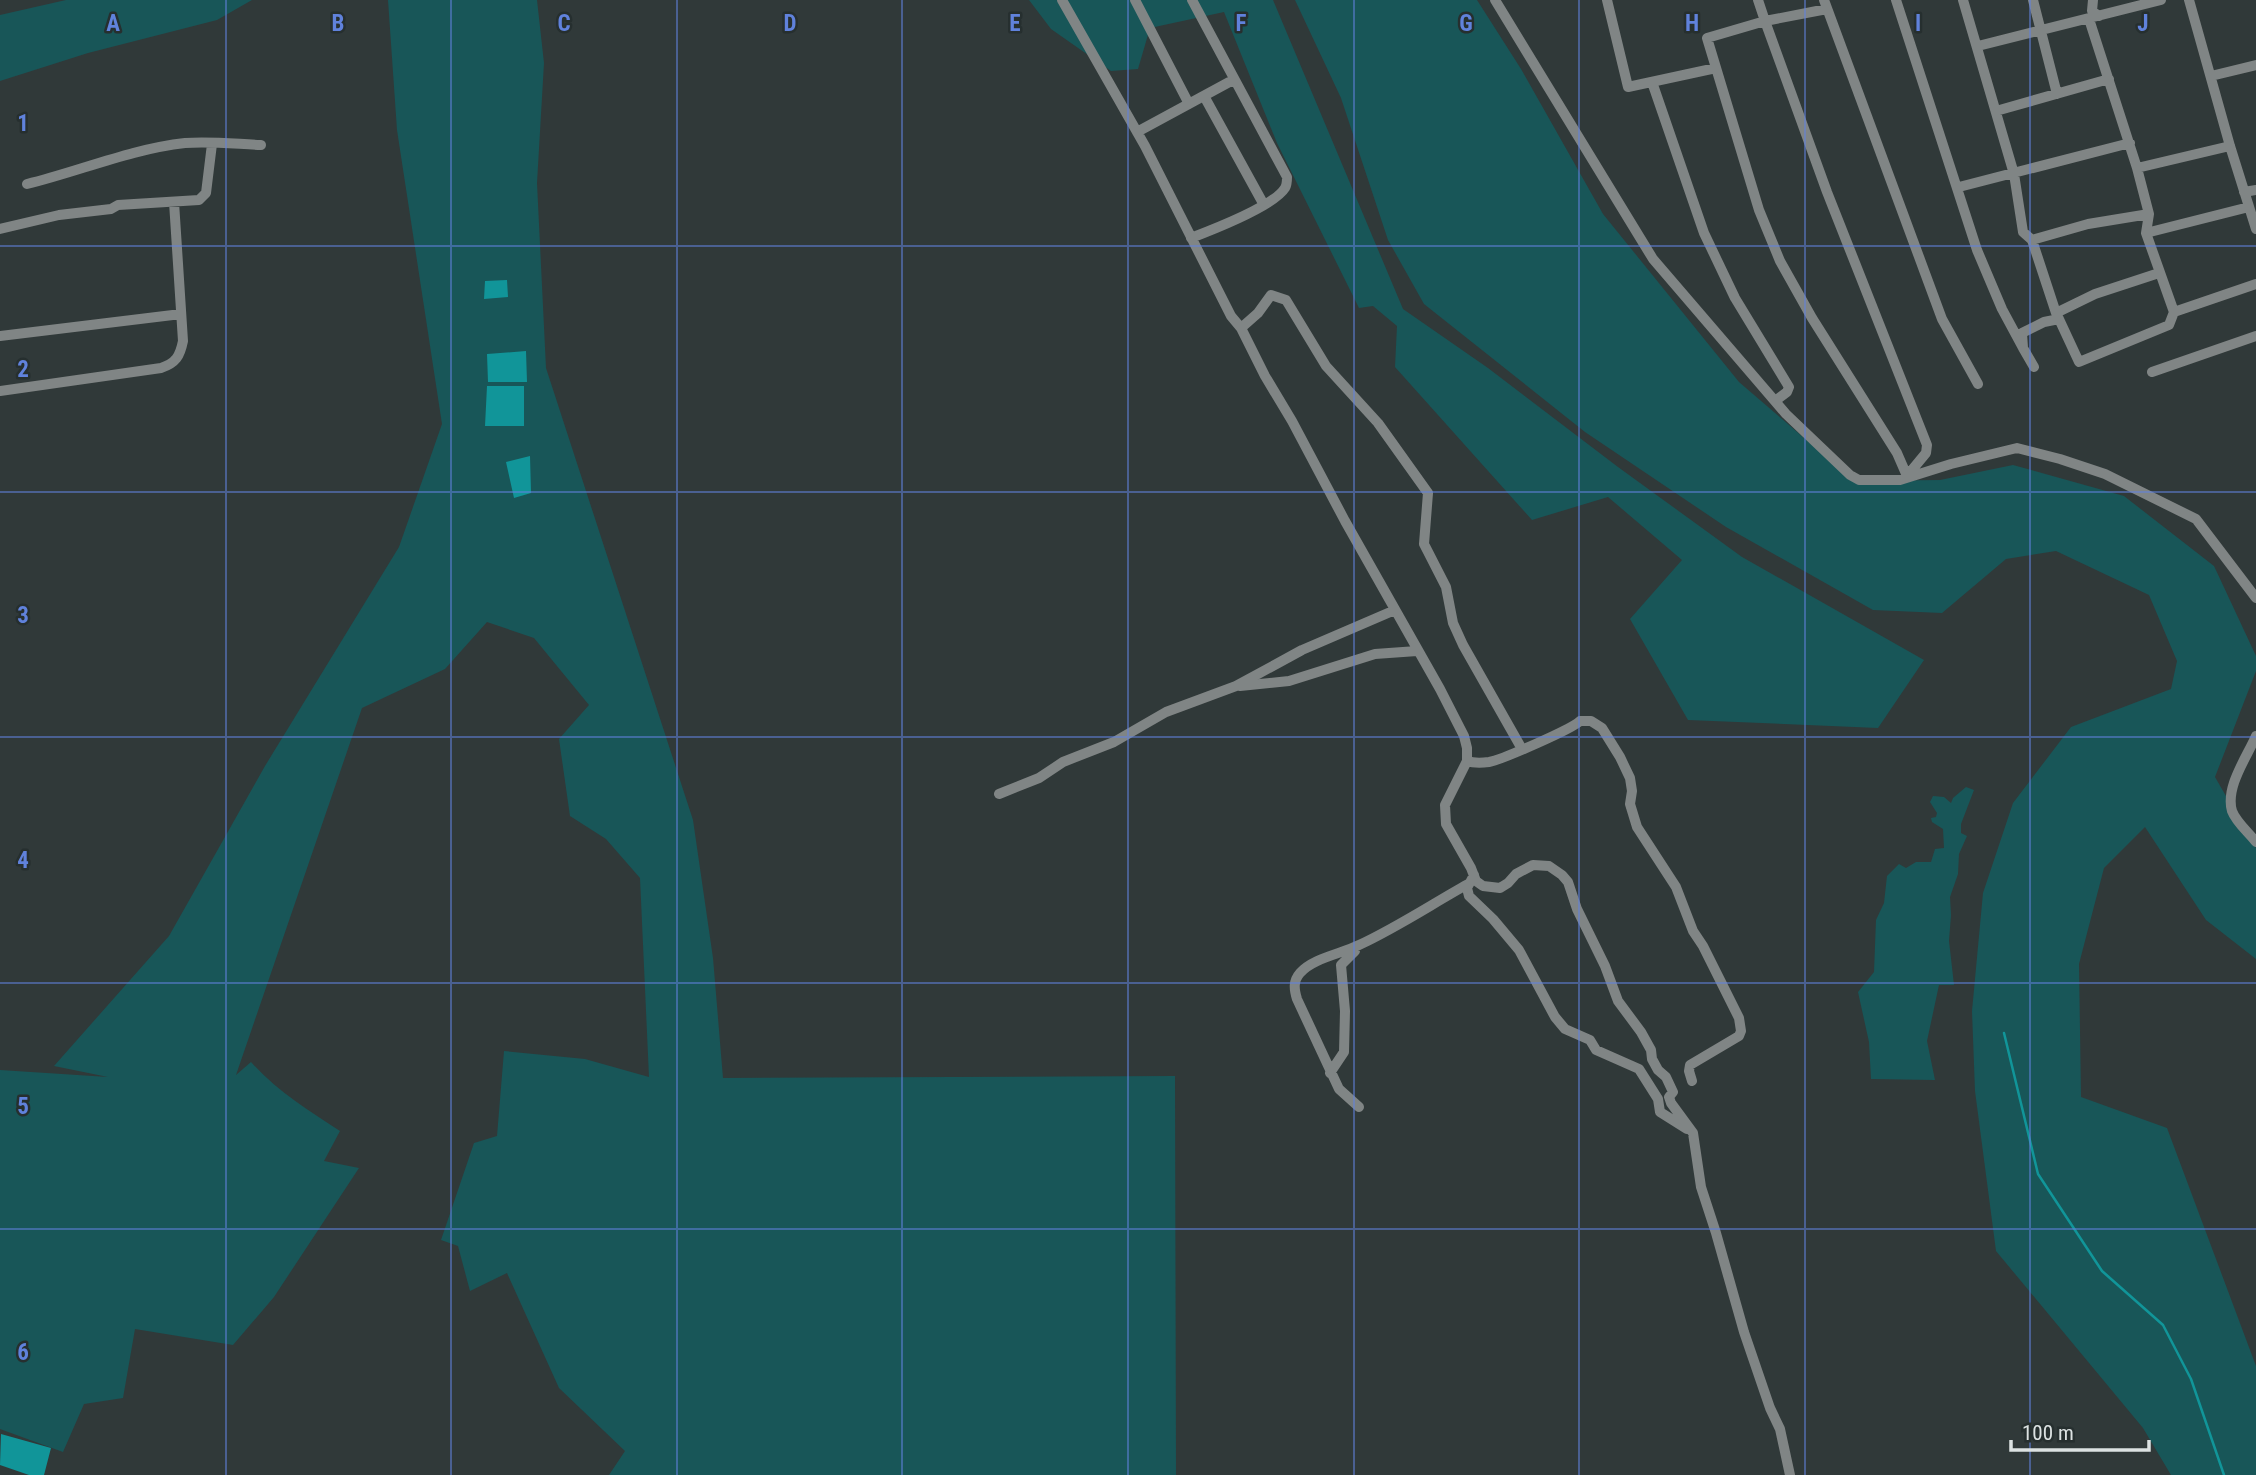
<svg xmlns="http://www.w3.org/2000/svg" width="2256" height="1475" font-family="'Roboto Condensed',sans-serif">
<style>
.green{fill:#185658}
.water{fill:#119599}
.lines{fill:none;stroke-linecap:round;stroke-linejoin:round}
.stream{stroke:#119599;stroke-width:2.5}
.minor{stroke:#808585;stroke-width:10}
.grid{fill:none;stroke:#6082dc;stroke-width:2;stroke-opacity:0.55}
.grid-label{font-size:23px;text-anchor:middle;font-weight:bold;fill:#6082dc;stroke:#262f2f;stroke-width:5;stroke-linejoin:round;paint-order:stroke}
</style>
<rect width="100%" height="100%" fill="#303939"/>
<path class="green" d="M66,0h186l-35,20 -129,33 -88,28v-66z
M388,0h149l7,63 -7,120 9,185 147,452 20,138 10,120 452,-2 1,399h-567l16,-24 -66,-63 -52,-115 -37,18 -12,-45 -17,-6 33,-97 23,-7 7,-85 81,8 64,18 -9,-199 -34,-39 -36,-23 -11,-77 30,-34 -55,-67 -47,-16 -42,47 -83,39 -126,367 15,-13c26,29 57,48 89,69l-16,30 35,7 -85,129 -41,48 -98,-16 -12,69 -39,6 -21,48 -63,-23v-359l108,7 -54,-11 115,-130 96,-170 134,-219 43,-123 -45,-294z
M1029,0h244l130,309 85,59 130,99 124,90 182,103 -46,68 -190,-8 -58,-101 52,-59 -74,-63 -76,23 -137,-153 2,-41 -24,-20 -14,2 -82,-165 -53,-131 -74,16 -12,41 -27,2 -60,-42z
M1295,0h182l44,69 82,145 136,168 115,99 86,-1 73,-15 111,31 90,70 42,90v15l-41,106 41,71v111l-50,-39 -61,-93 -41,41 -25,96 2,133 86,31 89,238v109h-85l-28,-47 -147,-177 -21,-160 -3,-80 11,-118 30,-90 58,-76 100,-38 6,-28 -28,-66 -93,-44 -50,8 -64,54 -69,-3 -147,-83 -141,-95 -161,-128 -36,-64 -47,-142z
M1966,787l8,3 -13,34v9l6,3 -8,18 -1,20 -8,23 1,18 -2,26 5,44h-15l-12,56 8,39 -64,-1 -2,-37 -11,-50 16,-20 2,-52 8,-17 3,-27 12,-12 7,4 10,-6h15l4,-13 9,-1 -1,-19 -11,-7 -1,-4 5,-1 1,-4 -7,-11 3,-6 11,1 7,6 2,-5z"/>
<path class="water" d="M507,280l1,17 -24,2 1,-18z
M526,351l1,31h-39l-1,-28z
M487,386h37v40h-39z
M530,456l1,37 -17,5 -8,-36z
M1,1434l50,14 -7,27h-15l-29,-10z"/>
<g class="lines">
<path class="stream" d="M2004,1033l34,141 64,97 61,54 28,54 33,96"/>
<path class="minor" d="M1062,0l83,146 86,170 10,12 24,48 27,45 53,100 95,168 24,47 3,12v13l-22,44 1,19 25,44 5,13 7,5 17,2 8,-5 8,-9 17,-9 16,1 13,9 6,7 9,27 28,57 13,35 23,31 10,18 1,9 6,11 8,7 7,15 -4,5 2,6 22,30 8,54 15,46 28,99 26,76 10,21 10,46
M1135,0l54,104
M1495,0l158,259 133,155 64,61 9,5h41l51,-16 66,-16 43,11 45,15 91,45 60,79
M1607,0l21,87 88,-19
M1758,0l7,21 62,171 100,253 -1,8 -19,23 -10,-23 -85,-135 -32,-57 -21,-51 -52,-172 58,-17 62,-12
M1824,0l118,319 36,65
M1896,0l81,250 25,59 21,39
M1963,0l51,174 9,58 9,8 24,73
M2033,0l24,94
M2093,0l-1,11 7,5
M2189,0l41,146 26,83
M2089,19l48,149 12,46 -3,19 28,79
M1978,46l183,-46
M2211,76l45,-11
M1652,82l52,151 31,65 54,89 -2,5 -12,9
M1204,96l60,109
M1996,111l113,-32
M1137,132l96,-52
M2137,168l93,-22
M27,184c53,-13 104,-35 158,-41 25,-2 51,1 76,2
M1959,187l171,-44
M2244,192l12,-2
M0,229l59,-14 52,-6 7,-4 81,-5 7,-7 6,-49
M2146,233l103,-26
M1191,238c21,-8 83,-32 94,-50 2,-3 2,-7 2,-11l-95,-177
M2032,240l56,-16 61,-10
M2059,319l20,43 90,-37 5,-13 82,-28
M1241,328l17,-15 13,-18 15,5 40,66 52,57 50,70 -4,51 22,43 7,36 10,22 59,104
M0,336l181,-22
M2034,367l-11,-19 -1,-15 22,-11 15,-3 -3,-6 39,-19 64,-21
M2152,372l104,-36
M0,391l161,-23c15,-5 19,-12 22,-27l-9,-139
M1240,686l49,-5 86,-27 42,-3
M2256,736c-9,21 -31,51 -24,75 4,11 17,22 24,31
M1467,761c6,2 14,2 22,1 12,-2 83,-33 91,-41h11l11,7 18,29 10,21 2,13 -2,13 7,23 39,60 17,44 10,15 36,72 2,13 -2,5 -49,29 -1,6 3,10
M999,794l40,-16 24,-16 51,-20 52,-30 70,-26 66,-36 93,-40
M1474,875l-7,13 2,8 24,23 26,31 36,67 10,12 25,11 6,10 43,19 19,30 2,13 27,17
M1330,1073l14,-21 1,-41 -4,-46 14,-14
M1359,1107l-20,-18 -42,-90c-3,-10 -4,-18 3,-26 13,-15 41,-19 59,-28 37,-17 73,-41 109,-61"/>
</g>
<path class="grid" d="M226,0v1475M451,0v1475M677,0v1475M902,0v1475M1128,0v1475M1354,0v1475M1579,0v1475M1805,0v1475M2030,0v1475M0,246h2256M0,492h2256M0,737h2256M0,983h2256M0,1229h2256"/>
<g class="grid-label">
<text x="113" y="31">A</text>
<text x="338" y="31">B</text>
<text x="564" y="31">C</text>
<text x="790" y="31">D</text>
<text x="1015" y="31">E</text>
<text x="1241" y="31">F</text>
<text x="1466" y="31">G</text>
<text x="1692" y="31">H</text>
<text x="1918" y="31">I</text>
<text x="2143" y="31">J</text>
<text x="23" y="131">1</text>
<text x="23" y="377">2</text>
<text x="23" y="623">3</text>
<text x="23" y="868">4</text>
<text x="23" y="1114">5</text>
<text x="23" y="1360">6</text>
</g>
<path d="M2011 1440v10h138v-10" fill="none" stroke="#dce2e2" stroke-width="3.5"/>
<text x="2022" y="1440" font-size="21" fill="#dce2e2" stroke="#262f2f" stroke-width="5" paint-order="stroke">100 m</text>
</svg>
